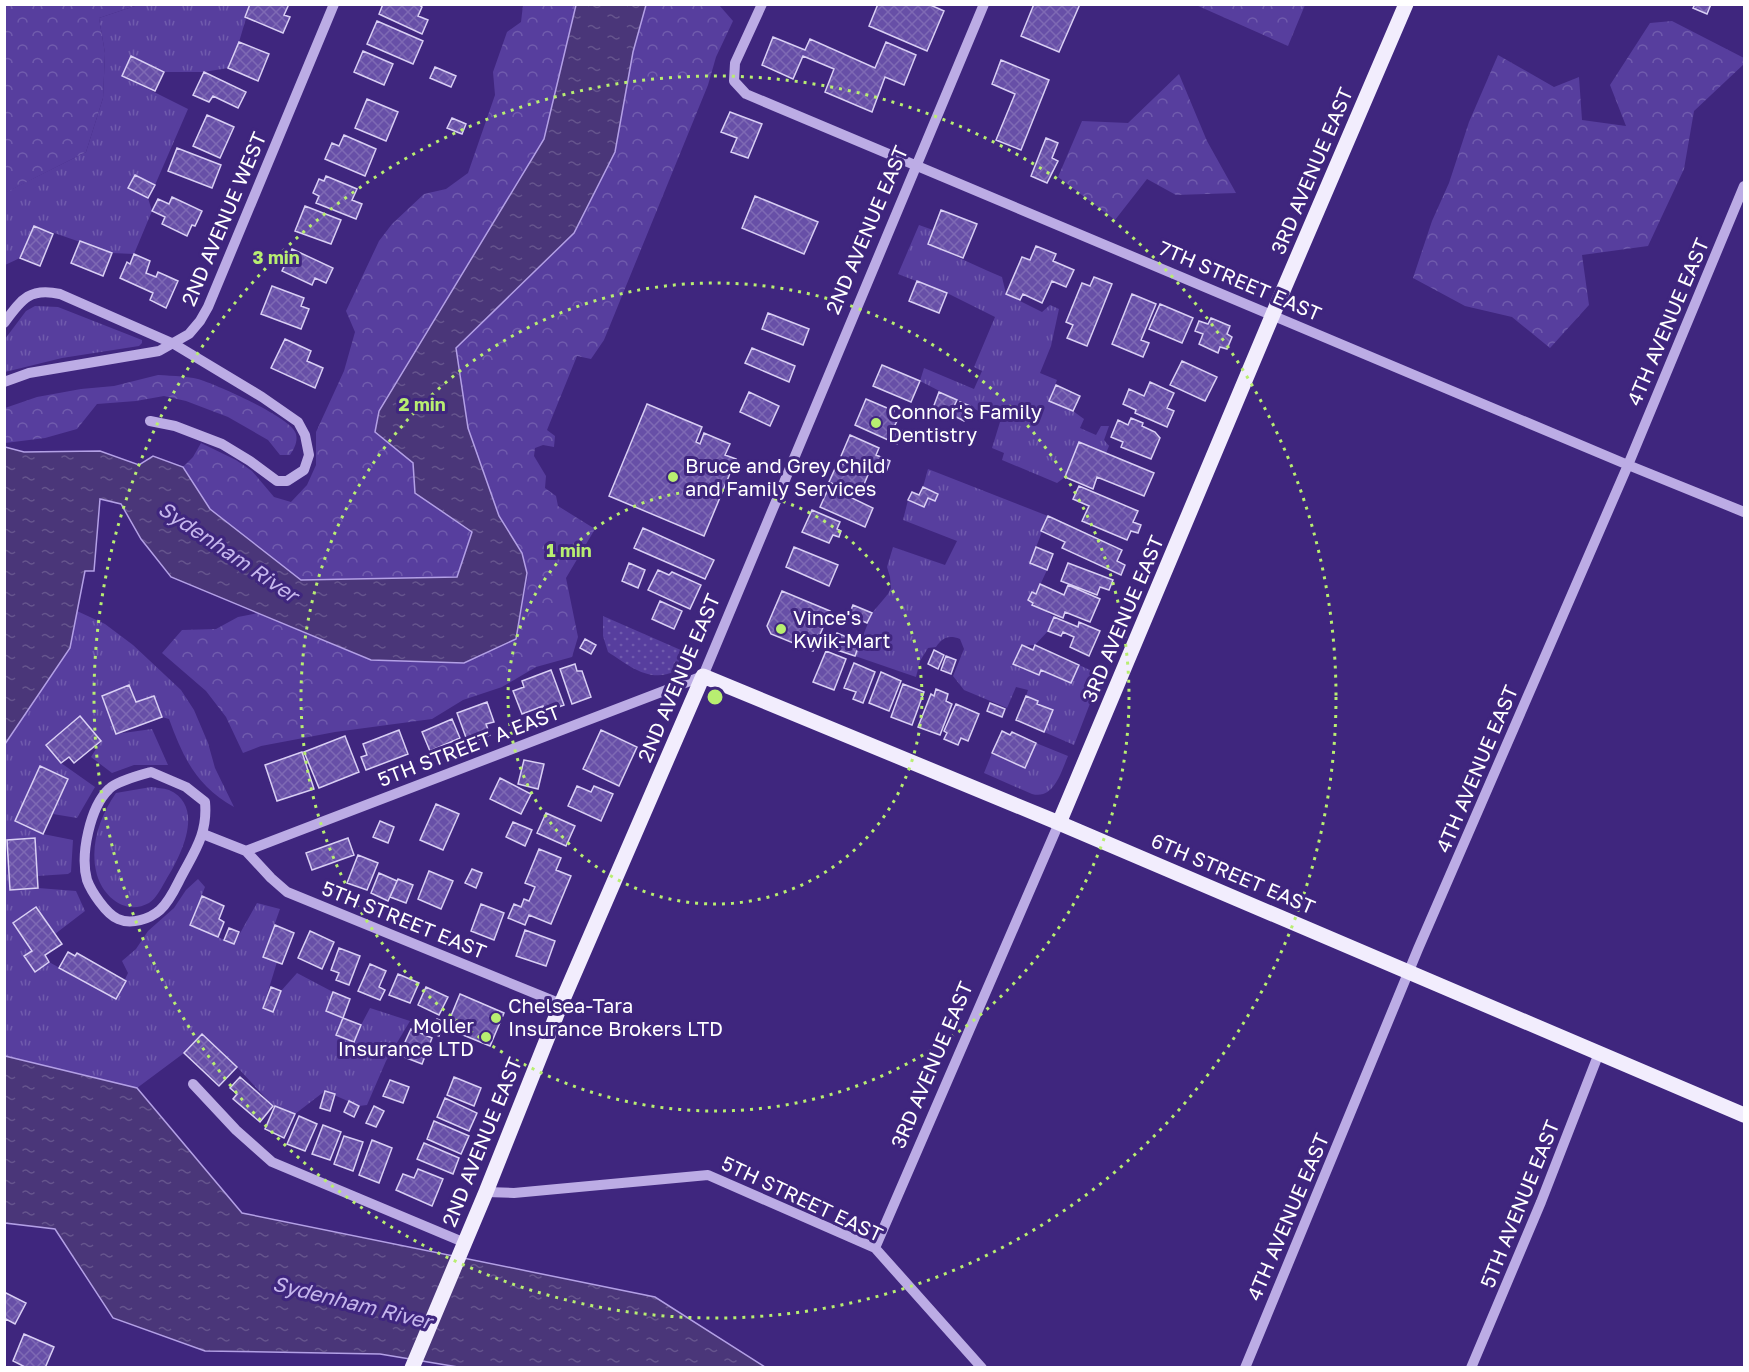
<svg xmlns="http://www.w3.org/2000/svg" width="1749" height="1372" font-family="'Golos Text',sans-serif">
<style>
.grass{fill:url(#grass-tufts)}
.forest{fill:url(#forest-crowns)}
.park{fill:url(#park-dots)}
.water{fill:url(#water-ripples);stroke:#b3a0e6;stroke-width:1.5}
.building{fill:url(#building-cross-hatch);stroke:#d9cff4;stroke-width:1.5}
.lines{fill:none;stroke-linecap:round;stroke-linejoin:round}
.minor{stroke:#bcace5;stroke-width:10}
.major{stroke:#f2edfd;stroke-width:15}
.ring{fill:none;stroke:#b8ee71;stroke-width:3;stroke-dasharray:3 6}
.poi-dot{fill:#b8ee71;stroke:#3f267e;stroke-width:2}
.labels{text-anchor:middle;stroke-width:6;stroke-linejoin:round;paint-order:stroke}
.street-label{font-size:20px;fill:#fff;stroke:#3f267e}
.poi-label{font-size:20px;fill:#fff;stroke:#3f267e;text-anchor:start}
.water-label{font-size:21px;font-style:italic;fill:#c6b7ed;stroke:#3f267e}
.centre{fill:#b8ee71;stroke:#3f267e;stroke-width:3}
.ring-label{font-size:18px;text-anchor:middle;font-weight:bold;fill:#b8ee71;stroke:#3f267e;stroke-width:6;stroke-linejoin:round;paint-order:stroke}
</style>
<defs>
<pattern id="grass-tufts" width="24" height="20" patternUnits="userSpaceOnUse" patternTransform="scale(1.5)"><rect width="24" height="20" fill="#573e9e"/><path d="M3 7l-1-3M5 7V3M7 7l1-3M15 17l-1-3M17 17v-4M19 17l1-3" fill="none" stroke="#705bad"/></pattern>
<pattern id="forest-crowns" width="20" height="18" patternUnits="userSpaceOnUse" patternTransform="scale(1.5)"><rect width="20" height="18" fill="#573e9e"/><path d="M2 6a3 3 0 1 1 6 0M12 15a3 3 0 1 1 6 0" fill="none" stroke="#705bad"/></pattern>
<pattern id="park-dots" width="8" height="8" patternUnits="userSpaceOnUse" patternTransform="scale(1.5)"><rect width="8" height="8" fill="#573e9e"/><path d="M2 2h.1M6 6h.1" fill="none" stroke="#705bad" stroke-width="1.8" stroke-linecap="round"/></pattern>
<pattern id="water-ripples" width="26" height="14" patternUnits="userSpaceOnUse" patternTransform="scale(1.5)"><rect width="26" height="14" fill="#4a3679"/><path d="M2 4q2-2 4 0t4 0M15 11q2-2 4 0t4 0" fill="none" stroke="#65548d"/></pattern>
<pattern id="building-cross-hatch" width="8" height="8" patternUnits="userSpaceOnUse" patternTransform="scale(1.5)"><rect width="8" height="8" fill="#674fa7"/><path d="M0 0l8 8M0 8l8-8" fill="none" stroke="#7e69b4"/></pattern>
</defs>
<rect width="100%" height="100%" fill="#3f267e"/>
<path class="grass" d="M138,5h112l-11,37 -11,26 -24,4h-40l-34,-15 -8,19 66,33 -33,76 -20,-10 -6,12 19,11 4,13 -18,43 -22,-1 -78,-27 -14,32 -15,7 -1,-72 82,-41 17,-54 2,-45 -6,-35z
M919,225l14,5 -5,14c25,10 49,23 74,33l4,17 36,18 8,-7 9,4 -8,37 -11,27 17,7 -8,21 24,10 11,8 -4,9 16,7 5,-9h8l-5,14 5,6 -3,7 -27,-10 -14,34 -8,6 -55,-23 2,-7 -12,-5 8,-26 -80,-41 4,-13 50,21 8,-18 -8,-4 21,-50 -48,-24 -49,-19z
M35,306l23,1 84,33v3l-3,3 -77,12 -57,14v-33l21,-28z
M928,469l120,47 -18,47 17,7 -11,24 -4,-2 -3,8 25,17 -6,14 -13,14 -13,1 -9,18 26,11 2,-5 30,13 8,-18 22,10 -27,70 -30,-13 -7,-28 1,-4 -12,-4 2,-6 -12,-3 -9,21 -43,-18 -11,-14 11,-27 -4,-10c-11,-4 -17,-2 -24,8l-8,1 -8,13 -4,16 -61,-21 17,-43 16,-19 3,-6 -1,-11 -3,-10 6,-20 52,18 12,-24 -54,-21 5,-20 16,7 4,-9 7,3 3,-7 -15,-7z
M77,611l28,13 28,21 48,45 13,20 14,33 7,25 19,39c-38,-21 -51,-50 -65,-88l-7,-2 -8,-21 -18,6 -7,-16 -27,9 14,39 36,-5 16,36h-34l-22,8 -21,-16 10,-16 -21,-25 -34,29 15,18 34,24 -18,31 -24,-4 15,-35 -28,-13 -25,55 28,13 30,6 -2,32 -3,2 -31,2 -2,-38 -28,2 3,50 28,-2 38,3 9,20 -30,23 -19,-27 -23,16 19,28 -8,6 10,14 15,-9 67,37 12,-26 -6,-12 14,-12 12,-18 26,-23 12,-18 12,-11 7,8 -15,38 44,19 23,-41 23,6 -17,48 14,5 -14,46 10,4 8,-21 16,-18 36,19 -7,18 17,8 -7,16 25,-9 9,-17 40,13 -24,40 -19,44 -8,1 -34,-15 -30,23 -22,-8 -36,-39 -35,-32 -18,18 -47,35 -132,-32v-312l65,-96z
M1036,743l32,13c-7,16 -14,44 -36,38l-48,-21 8,-20 33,15z
M151,787c5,1 12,1 18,3 36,16 13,64 -2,88 -4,7 -11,21 -18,25 -24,13 -46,-7 -52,-28 -8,-29 3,-59 19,-82z"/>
<path class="forest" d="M5,4l133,1 -39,13 6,35 -2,45 -17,54 -81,41z
M523,5h53l-32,134 -166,272 -3,21 38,31 2,30 57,39 -15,45 -156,3 -91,-71 -27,-42 10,-10 8,-14 35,17 16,11 22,26 17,5 16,-17 9,-20v-33l28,-61 11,-39 -9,-21 33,-70 13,-17 32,-30 22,-5 22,-16 27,-78 -2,-23 14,-40 14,-10z
M646,5h73l14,16 -17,36 -8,28 -104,255 -13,19 -14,-3 -30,74 8,6 -1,11 -11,-2 -8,3 -1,8 12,20 -1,12 11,8 2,10 37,23 -29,49 12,59 -6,20 -36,10 -34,20 -39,13 -31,19 -97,13 -74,14 -18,7 -17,-36 -20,-26 -44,-38 20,-23 34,-1 22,-12 20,-4 113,47 145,-21 12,-65 -6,-21 -23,-37 -31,-88 -12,-80 118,-115 59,-181z
M1196,5h109l-17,41z
M1672,21l72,37v6l-50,47 -10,58 -36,77 -66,9 7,50 -39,43 -38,-31 -47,-11 -52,-28 19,-57 17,-38 20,-61 29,-67 56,32 25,-10 3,43 44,6 -16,-41 40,-62z
M1179,74l28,67 29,52 -60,2 -29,-16 -32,41 -57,-43 24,-56 46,2z
M158,375c15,1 33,1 46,6 17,6 88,37 92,53 2,8 -2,15 -6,21h-10l-12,-15 -40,-23 -42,-16 -22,-5 -28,5 -39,3 -20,25 -32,9 -40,5v-35l32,-11 44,-8 33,-3z"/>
<path class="park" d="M603,616l80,35 -8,20c-25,13 -47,-6 -67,-19l-5,-16z"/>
<path class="water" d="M576,5h70l-13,47 -18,100 -41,81 -118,115 12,80 31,88 23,37 5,20 -11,66 -52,24 -93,-3 -200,-83 -30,-38 -20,-35 -21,-5 -6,72h-9l-15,77 -65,96v-297l19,5 76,-1 39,14 14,-9 30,11 27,42 91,71 156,-3 15,-45 -57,-39 -2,-30 -38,-31 4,-21 165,-272z
M5,1056l132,32 105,125 413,84 110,70 -301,1 -84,-14 -175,-3 -92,-33 -58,-89 -50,-6z"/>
<path class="building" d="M250,4h39l-5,11 6,2 -7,16 -38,-16z
M383,4h35l4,3 -4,9 10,4 -6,14 -43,-20z
M878,4h50l16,7 -17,40 -58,-25z
M1034,4h46l-21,48 -38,-16z
M1695,4h16l-4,10 -14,-6z
M377,21l46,20 -10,23 -46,-20z
M773,37l32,13 5,-11 65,29 11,-26 30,13 -12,30 -19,-8 -13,35 -47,-20 9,-23 -31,-13 -10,23 -31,-14z
M239,42l30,12 -11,27 -30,-13z
M363,51l30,13 -9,21 -30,-13z
M131,56l33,16 -9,19 -33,-15z
M1001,60l48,20 -28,70 -25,-10 19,-46 -23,-10z
M435,67l21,9 -5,11 -21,-9z
M204,72l42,20 -8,16 -25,-12 -4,6 -16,-7z
M367,99l31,13 -12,29 -31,-13z
M730,112l32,12 -14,34 -17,-6 6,-14 -16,-6z
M207,115l27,12 -14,31 -27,-12z
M452,118l14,6 -4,10 -15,-6z
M344,135l32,14 -11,27 -40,-17 7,-16 7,3z
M1046,138l12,5 -6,15 6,3 -11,22 -16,-7z
M177,148l44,17 -9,23 -44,-17z
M135,175l20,10 -7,13 -20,-10z
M326,176l31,13 -5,11 10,4 -6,15 -40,-16 3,-7 -6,-3 6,-14 5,2z
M755,196l63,26 -14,32 -62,-26z
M172,197l30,14 -7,15 -3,-1 -5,11 -25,-12 3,-7 -13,-6 6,-12 11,5z
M305,206l36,14 -10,24 -36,-13z
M941,210l36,14 -14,34 -35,-14z
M34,226l19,8 -13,32 -20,-8z
M80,241l32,12 -9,23 -32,-13z
M1036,246l20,8 -3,7 21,9 -8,17 -14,-6 -10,22 -19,-9 -3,6 -14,-6 16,-37 8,3z
M292,249l41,19 -7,15 -11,-5 -3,7 -30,-14z
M134,254l16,7 -4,12 10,4 2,-5 20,9 -12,27 -16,-8 3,-7 -33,-15 7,-16 3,2z
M1094,277l18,7 -25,62 -20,-8 6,-13 -7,-3 16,-39 8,3z
M917,281l30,12 -8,20 -30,-12z
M272,286l32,12 -3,8 8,3 -8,20 -40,-15z
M1132,294l24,10 -15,36 8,3 -6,14 -31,-13z
M1160,304l33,14 -11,25 -33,-14z
M768,313l41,16 -6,16 -41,-16z
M1211,318l19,8 -3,8 5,3 -5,12 -7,-2 -2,6 -19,-9 4,-10 -8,-3 4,-10 9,3z
M285,339l26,12 -4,10 16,7 -8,20 -44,-20z
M752,348l43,18 -6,16 -44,-19z
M1182,361l35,16 -12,24 -35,-16z
M882,365l38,16 -9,21 -38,-16z
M1150,382l24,11 -7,15 7,3 -7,16 -32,-14 1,-3 -13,-6 6,-15 15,7z
M1056,385l24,11 -7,15 -24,-10z
M749,392l30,14 -9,20 -30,-14z
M939,392l18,8 -7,15 -17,-7z
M866,399l28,12 -3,7 6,3 -3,6 9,4 -6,13 -42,-19z
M960,402l10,4 -6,15 -10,-5z
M647,404l55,23 -6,15 4,2 4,-11 26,11 -5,11 11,4 -32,77 -95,-40z
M1131,418l12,5 -1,3 13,6 5,6 -9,21 -30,-12 2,-5 -12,-5 7,-17 10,5z
M850,435l29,13 -3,7 14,6 -4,11 -13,-6 -2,3 -30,-13z
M1079,442l75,31 -10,23 -47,-19 -4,12 -28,-12z
M838,462l30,13 -9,21 -30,-14z
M1079,486l59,25 -5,11 8,3 -3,8 -7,-2 -4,9 -45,-19 7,-15 -16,-7z
M829,487l44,21 -8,19 -45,-20z
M923,487l15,7 -3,7 -7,-3 -4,9 -16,-7 4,-8 7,3z
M812,510l28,12 -3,7 4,2 -2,6 -6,-2 -4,8 -27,-11z
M1048,516l74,34 -5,11 8,4 -4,10 -59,-27 3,-6 -24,-11z
M643,528l71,32 -9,19 -71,-31z
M794,547l44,18 -9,21 -43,-19z
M1036,547l17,7 -6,16 -17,-7z
M629,563l16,7 -7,18 -16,-7z
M1068,563l45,17 -4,10 -9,-3 -3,8 -36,-14z
M658,570l11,5 3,-3 29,13 -11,24 -42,-19z
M1040,584l24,11 4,-10 32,14 -10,23 -25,-10 -2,6 -31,-13 1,-2 -5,-3 4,-8 4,2z
M782,591l48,20 -17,40 -42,-17 -4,-8z
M660,601l22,10 -8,18 -22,-10z
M853,605l19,8 -5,10 -18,-8z
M1054,617l24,10 1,-5 21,9 -11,25 -19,-9 4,-10 -11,-5 -2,4 -13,-5z
M837,633l17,7 -1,3 6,2 -4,11 -24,-8z
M585,639l11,6 -5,9 -11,-6z
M1022,645l11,5 2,-5 44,20 -8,18 -30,-13 -2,5 -26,-11z
M934,650l10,5 -6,14 -10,-5z
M826,651l20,8 -12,31 -21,-8z
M946,656l10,4 -5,14 -10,-4z
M854,663l21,9 -12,31 -10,-4 3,-7 -12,-4z
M575,664l2,7h5l9,26 -19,7 -12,-35z
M551,670l13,35 -19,7 -2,-6 -21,8 -9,-23 11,-4 -2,-6z
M881,672l20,9 -12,30 -20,-8z
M903,684l21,8 -12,33 -21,-8z
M129,685l7,17 18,-6 8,21 -46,17 -14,-38z
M936,689l12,5 -2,7 6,3 -12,31 -22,-8 13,-33 3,2z
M1026,696l12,5 -1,3 16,6 -9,22 -28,-12z
M487,702l7,20 -8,2 4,11 -22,8 -11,-30z
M990,703l15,6 -3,8 -15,-6z
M956,704l23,10 -11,27 -7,-3 -3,7 -14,-6 3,-6 -3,-2z
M80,716l21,25 -27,22 -5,-6 -8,6 -15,-18z
M452,719l8,19 -30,13 -8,-19z
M399,730l9,24 -42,16 -5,-13 6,-2 -4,-11z
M601,730l36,17 -18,39 -36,-17z
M1002,731l8,4 2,-3 24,11 -11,25 -33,-15z
M345,736l14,36 -40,16 -15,-36z
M302,752l12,37 -37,12 -12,-36z
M524,760l20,4 -6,25 -20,-5z
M40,766l28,13 -25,55 -28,-13z
M500,778l31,16 -10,20 -31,-15z
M577,786l14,6 3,-6 19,8 -12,27 -33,-15z
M436,804l23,10 -16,36 -23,-10z
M546,813l29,13 -9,20 -29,-13z
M380,821l14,6 -6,16 -15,-6z
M513,822l19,8 -7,16 -19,-9z
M35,838l3,50 -28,2 -3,-50z
M348,838l6,17 -42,15 -6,-17z
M539,849l22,9 -5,12 15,6 -20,48 -22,-9 -4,10 -17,-7 6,-14 7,3 3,-8 5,2 6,-14 -10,-4z
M358,855l20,8 -11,27 -20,-7z
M472,869l10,4 -6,15 -11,-5z
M429,871l24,10 -12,28 -23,-10z
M379,873l18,8 -9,20 -17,-8z
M398,879l15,6 -7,18 -16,-6z
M202,896l22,10 -5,13 5,3 -6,15 -28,-12z
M481,904l23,9 -10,27 -23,-9z
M36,907l26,37 -17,11 4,7 -14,10 -11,-16 8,-5 -19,-28z
M275,925l19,8 -12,31 -19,-7z
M229,928l10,4 -5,12 -10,-4z
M525,930l30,11 -9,25 -30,-10z
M310,931l24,11 -12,27 -24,-11z
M339,948l21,8 -11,29 -13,-5 3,-7 -8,-3z
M68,952l7,4 2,-3 49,28 -10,18 -57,-31z
M370,964l16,7 -7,16 6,3 -5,10 -22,-9z
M398,974l21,9 -9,20 -21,-8z
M271,987l10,4 -8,21 -10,-4z
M426,987l22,10 -9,18 -21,-10z
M333,992l17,7 -7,19 -17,-7z
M460,994l44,19 -14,33 -44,-18z
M343,1018l18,7 -7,17 -18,-7z
M437,1019l7,3 -5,14 -8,-3z
M411,1029l21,9 -10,26 -23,-9z
M202,1034l35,33 -18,19 -35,-33z
M240,1077l33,29 -13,16 -27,-23 4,-5 -7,-6z
M454,1077l27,11 -7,18 -27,-11z
M390,1080l19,7 -6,16 -20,-7z
M325,1091l10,3 -5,17 -10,-3z
M445,1098l32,15 -8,18 -32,-14z
M349,1101l10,5 -5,11 -10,-5z
M275,1106l20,8 -11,24 -19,-9z
M374,1106l10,5 -8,16 -10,-4z
M299,1116l18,8 -12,27 -18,-7z
M434,1121l35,15 -8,18 -34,-15z
M323,1125l18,7 -11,28 -18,-6z
M344,1136l19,6 -10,29 -19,-7z
M372,1140l20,8 -13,35 -20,-8z
M424,1143l35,15 -6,16 -36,-15z
M418,1169l25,10 -11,27 -36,-16 7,-16 11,4z
M4,1292l22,11 -11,21 -9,-5 -2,3z
M24,1334l30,13 -9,21h-18l-14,-7z"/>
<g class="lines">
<path class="minor" d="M762,4l-27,59 -1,18 12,13 882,371 116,47
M4,323c17,-23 25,-36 56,-29l114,50 88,53 36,25 7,13 4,20 -5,15 -17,11h-10l-27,-20 -28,-17 -47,-18 -25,-5
M4,382l25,-9 130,-22 30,-17 11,-13 8,-14 126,-303
M151,772l35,15 19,15c3,32 -11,50 -25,77 -5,10 -11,23 -20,31 -10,9 -29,15 -42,9 -12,-5 -27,-28 -31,-39 -7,-25 3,-73 22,-91 8,-8 31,-14 42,-17z
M203,834l43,17 25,27 16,14 274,112
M246,851l457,-175 281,-672
M193,1084l43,46 36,32 191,80
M486,1192l28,1 194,-18 167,73 107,120
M875,1248l184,-425
M1245,1368l173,-419 210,-484 116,-279
M1471,1368l70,-166 58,-149"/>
<path class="major" d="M1059,823l214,-509 133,-310
M412,1368l74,-176 75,-188 142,-328 356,147 685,292"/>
</g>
<g class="ring">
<circle cx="715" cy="697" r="207"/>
<circle cx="715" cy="697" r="414"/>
<circle cx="715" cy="697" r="621"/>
</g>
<g class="poi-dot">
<circle cx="876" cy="423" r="6"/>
<circle cx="673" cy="477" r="6"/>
<circle cx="781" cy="629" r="6"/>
<circle cx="496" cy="1018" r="6"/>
<circle cx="486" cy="1037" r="6"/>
</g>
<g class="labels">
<g class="street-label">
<text transform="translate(1312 171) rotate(-67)" y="7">3RD AVENUE EAST</text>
<text transform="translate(224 219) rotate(-67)" y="7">2ND AVENUE WEST</text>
<text transform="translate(867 230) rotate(-67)" y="7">2ND AVENUE EAST</text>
<text transform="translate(1240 281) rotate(23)" y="7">7TH STREET EAST</text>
<text transform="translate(1668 322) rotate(-67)" y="7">4TH AVENUE EAST</text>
<text transform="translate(1123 619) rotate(-67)" y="7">3RD AVENUE EAST</text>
<text transform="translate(679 678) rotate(-67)" y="7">2ND AVENUE EAST</text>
<text transform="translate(469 746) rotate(-21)" y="7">5TH STREET A EAST</text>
<text transform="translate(1477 769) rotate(-67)" y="7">4TH AVENUE EAST</text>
<text transform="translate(1233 874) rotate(23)" y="7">6TH STREET EAST</text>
<text transform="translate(404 920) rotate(22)" y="7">5TH STREET EAST</text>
<text transform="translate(932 1065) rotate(-67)" y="7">3RD AVENUE EAST</text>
<text transform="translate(482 1142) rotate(-68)" y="7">2ND AVENUE EAST</text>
<text transform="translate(802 1199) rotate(25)" y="7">5TH STREET EAST</text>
<text transform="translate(1520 1204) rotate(-68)" y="7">5TH AVENUE EAST</text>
<text transform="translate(1288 1217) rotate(-67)" y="7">4TH AVENUE EAST</text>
</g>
<g class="poi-label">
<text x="888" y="419">Connor's Family<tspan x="888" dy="23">Dentistry</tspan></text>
<text x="685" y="473">Bruce and Grey Child<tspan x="685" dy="23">and Family Services</tspan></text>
<text x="793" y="625">Vince's<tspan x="793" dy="23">Kwik-Mart</tspan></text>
<text x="508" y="1013">Chelsea-Tara<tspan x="508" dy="23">Insurance Brokers LTD</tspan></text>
<text x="474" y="1033" text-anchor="end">Moller<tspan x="474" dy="23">Insurance LTD</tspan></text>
</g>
<g class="water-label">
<text transform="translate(228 552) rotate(34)" y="7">Sydenham River</text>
<text transform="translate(352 1303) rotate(14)" y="7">Sydenham River</text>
</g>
</g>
<circle cx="715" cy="697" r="9" class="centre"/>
<g class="ring-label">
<text x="276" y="264">3 min</text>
<text x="422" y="411">2 min</text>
<text x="569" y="557">1 min</text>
</g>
<rect width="1749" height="1372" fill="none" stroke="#ffffff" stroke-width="12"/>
</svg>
